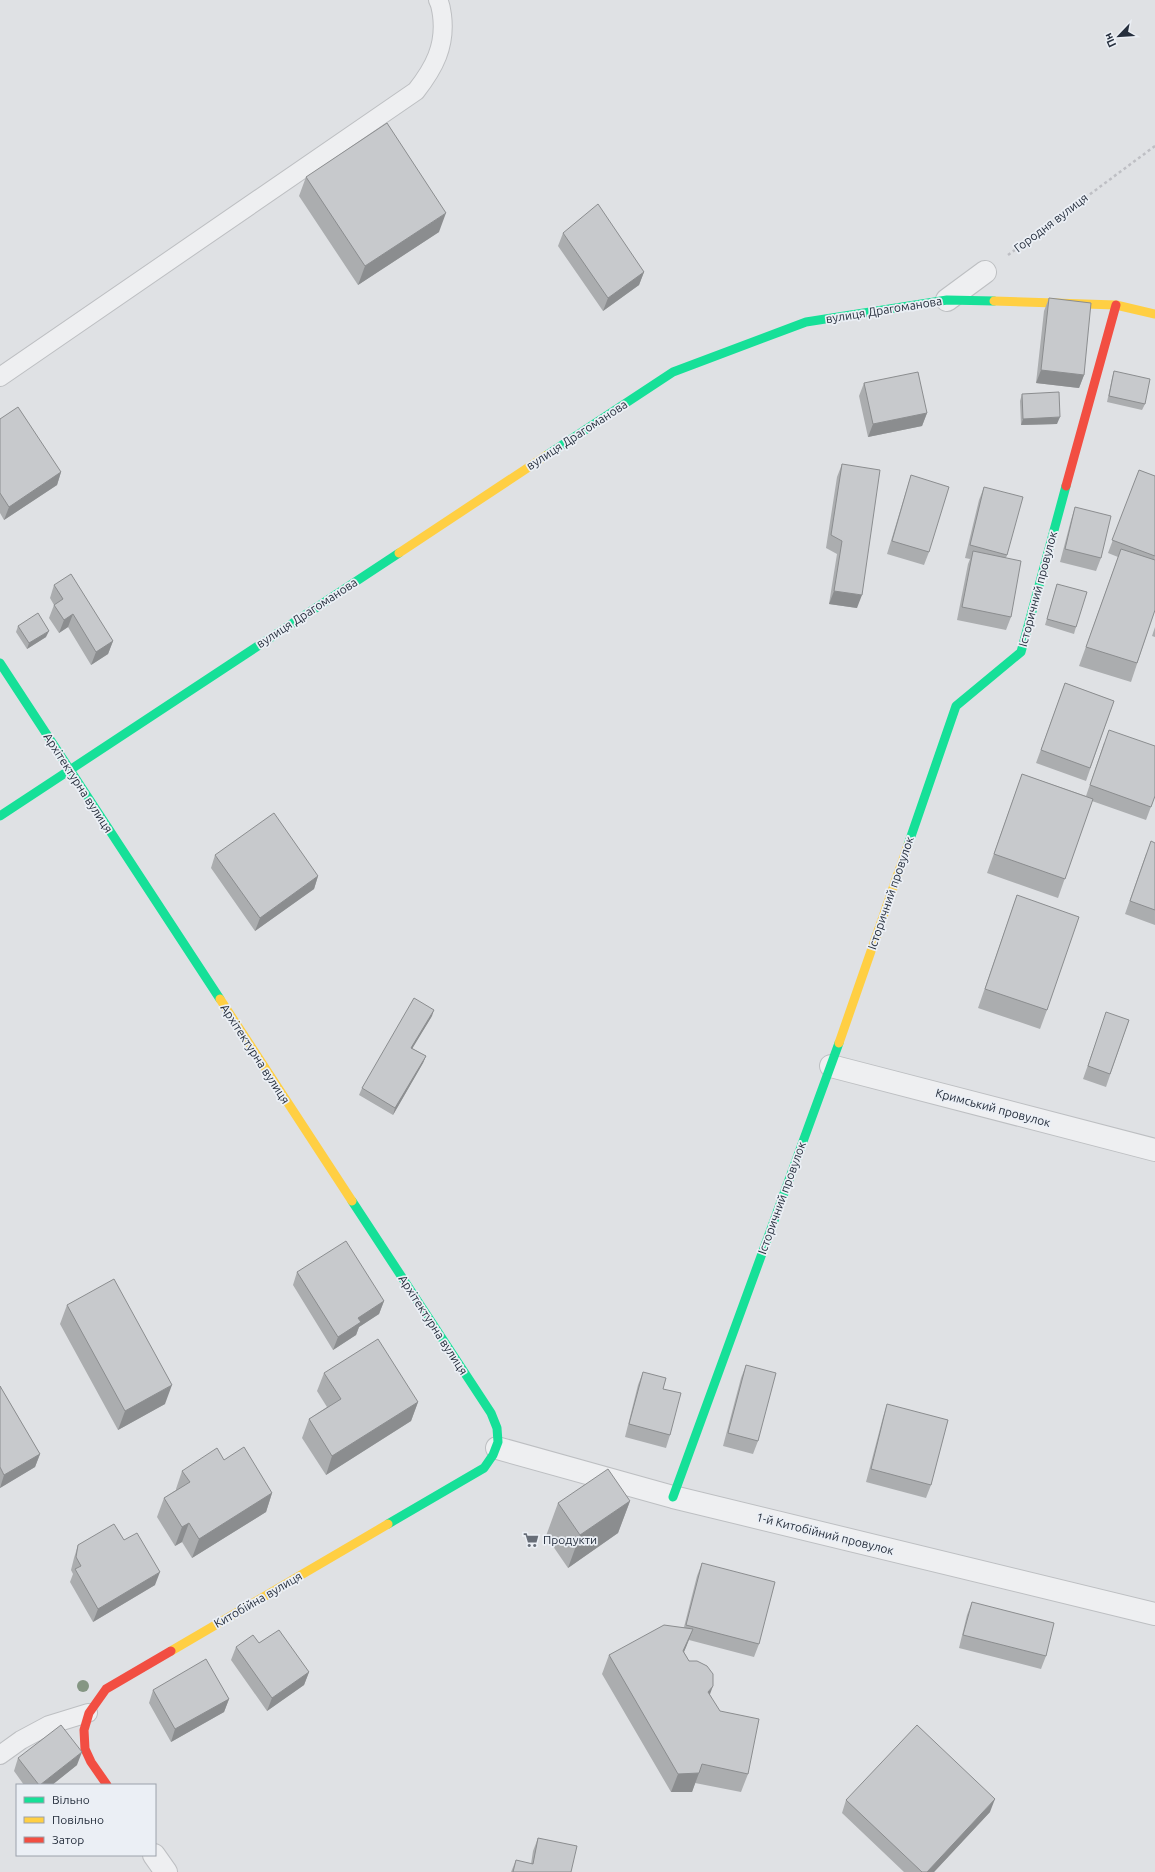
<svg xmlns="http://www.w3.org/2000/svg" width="1155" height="1872" font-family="Ubuntu,sans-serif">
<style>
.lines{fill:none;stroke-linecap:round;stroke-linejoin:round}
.lane-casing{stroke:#bdbfc2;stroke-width:20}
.street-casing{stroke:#bdbfc2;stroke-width:24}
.path{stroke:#bebfc4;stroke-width:2.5;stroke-dasharray:3 3;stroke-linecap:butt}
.lane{stroke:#eeeff1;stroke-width:18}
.street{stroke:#eeeff1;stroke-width:22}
.fast{stroke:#16e098;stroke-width:9}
.slow{stroke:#ffcf43;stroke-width:9}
.jam{stroke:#f24e42;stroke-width:9}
.tree{fill:#859683}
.wall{fill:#abadaf}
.shaded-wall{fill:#8b8d8f}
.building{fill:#c7c9cc;stroke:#8b8d8f}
.labels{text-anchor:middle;stroke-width:3.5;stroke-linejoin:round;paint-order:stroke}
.street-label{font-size:12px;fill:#262f3d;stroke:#ebeff5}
.poi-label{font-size:12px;fill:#262f3d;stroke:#ebeff5;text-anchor:start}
</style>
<rect width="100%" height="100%" fill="#dfe1e4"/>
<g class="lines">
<defs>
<path id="lane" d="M0,377l416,-286c18,-23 30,-45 26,-76 -1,-5 -1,-10 -4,-15
M0,1755l21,-15 28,-15 39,-12"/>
<path id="street" d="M947,300l38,-28
M831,1066l324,84
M497,1448l176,49 482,117
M154,1855l12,17"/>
</defs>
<use href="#lane" class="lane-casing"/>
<use href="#street" class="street-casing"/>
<path class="path" d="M1008,255l147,-109"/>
<use href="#lane" class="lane"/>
<use href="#street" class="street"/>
<path class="fast" d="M547,455l126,-83 133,-50 141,-22 47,1
M0,663l220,336
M0,816l399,-263
M908,845l48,-139 65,-54 45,-166
M352,1201l139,212 6,15 1,14 -5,13 -9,13 -96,56
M673,1497l166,-454"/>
<path class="slow" d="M994,301l122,4 39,9
M399,553l148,-98
M220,999l132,202
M839,1043l69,-198
M171,1651l217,-127"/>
<path class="jam" d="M1066,486l50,-181
M107,1785l-16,-23 -6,-13 -1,-19 5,-17 17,-24 65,-38"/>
</g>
<circle class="tree" cx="83" cy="1686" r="6"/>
<path class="wall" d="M306,177l133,55 -81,53 -59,-89z
M563,233l81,39 -5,13 -36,26 -45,-65z
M1049,298l35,77 -5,13 -43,-5 8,-72z
M1114,371l31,33 -3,6 -35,-8 5,-24z
M864,383l63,30 -5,13 -54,11 -9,-41z
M1022,394l35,30 -36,1 -1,-24z
M0,419l61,53 -4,13 -53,35 -4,-7z
M842,464l15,144 -28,-4 8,-50 -11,-6 11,-71z
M1139,470l16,6v134l-24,72 -52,-16 39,-109 -10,-4z
M911,475l18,77 -5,13 -37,-11 20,-66z
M984,487l23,68 -1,3 5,59 -5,13 -49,-10 11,-56 2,-5 -5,-1 14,-58z
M1075,507l26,51 -5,13 -36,-9 11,-42z
M1057,584l19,43 -2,7 -29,-9z
M54,585l59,56 -5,13 -17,11 -23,-38 -9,6 -10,-15 5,-13 -4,-7z
M18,626l28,11 -19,12 -11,-17z
M1155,627v10l-3,-1z
M1065,683l49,18 -28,80 -50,-18z
M1104,743l51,53 -9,24 -54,-19 -34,97 -71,-25 35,-99 64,22z
M1155,843v82l-30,-11 21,-60z
M215,855l103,21 -4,13 -59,42 -44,-63z
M1017,895l30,115 -7,19 -62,-21z
M432,1016l-20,32 14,8 -3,7 -30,52 -34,-20 3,-7z
M1129,1020l-23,67 -23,-8 19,-54z
M297,1272l87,29 -5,13 -20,13 -3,8 -23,15 -40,-65z
M67,1305l98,99 -47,26 -58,-106z
M746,1365l12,76 -5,13 -30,-8 18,-68z
M643,1372l20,17 7,46 -4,13 -41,-11 13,-52z
M324,1373l94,29 -7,19 -85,54 -24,-37 7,-19 18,-12 -10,-16z
M0,1386l40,68 -5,13 -35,21z
M887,1404l44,81 -5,13 -60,-16 17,-65z
M224,1460l48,33 -6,19 -74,46 -10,-16 -7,4 -18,-29 7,-19 12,-8v-1l6,-18z
M630,1501l-12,32 -50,35 -22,-32 12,-33z
M124,1540l31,45 -62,37 -23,-40 3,-8 -2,-4 3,-12 4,-13z
M702,1563l57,81 -5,13 -65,-17 -5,12 5,9 21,34 38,79 -7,18 -46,-9 -3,9h-21l-69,-118 7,-19 75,-28 13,-51z
M972,1602l74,54 -5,13 -82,-21 8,-33z
M259,1643l50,29 -5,13 -37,26 -36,-51 5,-13z
M153,1690l76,9 -5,13 -53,30 -22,-39z
M18,1758l59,7 -25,20h-28l-10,-14z
M846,1800l144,12 -56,60h-30l-62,-59z
M538,1838l33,34 -40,-8 2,-13z
M516,1860l-3,12h-2z"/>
<path class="shaded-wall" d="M446,213l-7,19 -81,53 7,-19z
M644,272l-5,13 -36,26 5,-13z
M1041,370l43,5 -5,13 -43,-5z
M927,413l-5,13 -54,11 5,-13z
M1060,417l-3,7 -36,1 2,-6z
M61,472l-4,13 -53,35 5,-13z
M834,591l28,4 -5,13 -28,-4z
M73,614l-5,13 -9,6 5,-13z
M49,631l-3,6 -19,12 2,-6z
M113,641l-5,13 -17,11 5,-13z
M318,876l-4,13 -59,42 5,-13z
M434,1010l-2,6 -23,38 2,-6z
M426,1056l-3,7 -30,52 2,-7z
M384,1301l-5,13 -20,13 -3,8 -23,15 5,-13 20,-19z
M172,1385l-7,19 -47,26 7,-19z
M418,1402l-7,19 -85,54 6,-19z
M40,1454l-5,13 -35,21 4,-13z
M272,1493l-6,19 -74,46 7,-19z
M630,1501l-12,32 -50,35 12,-33z
M189,1523l-7,19 -7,4 7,-19z
M160,1572l-5,13 -62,37 5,-13z
M693,1629l-7,18 -10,23 7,-19z
M309,1672l-5,13 -37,26 5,-13z
M713,1686l-7,19 2,-13z
M229,1699l-5,13 -53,30 4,-13z
M82,1752l-5,13 -25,20h-12z
M699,1773l-7,19h-21l7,-18z
M995,1799l-5,13 -56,60h-7z"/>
<path class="building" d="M387,123l59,90 -81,53 -59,-89z
M598,204l46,68 -36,26 -45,-65z
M1049,298l42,5 -7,72 -43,-5z
M1114,371l36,8 -5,25 -36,-8z
M918,372l9,41 -54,11 -9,-41z
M1059,392l1,25 -37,2 -1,-25z
M18,407l43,65 -52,35 -9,-14v-74z
M842,464l38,6 -18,125 -28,-4 8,-50 -11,-6z
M1139,470l16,6v80l-43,-16z
M911,475l38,12 -20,65 -37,-11z
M984,487l39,10 -16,58 -37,-10z
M1075,507l36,9 -10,42 -36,-9z
M1121,549l34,11v50l-18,53 -51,-16z
M973,551l48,10 -10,56 -49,-10z
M71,574l42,67 -17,11 -23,-38 -9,6 -10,-15 9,-6 -9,-14z
M1057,584l30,8 -11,35 -29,-8z
M38,613l11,18 -20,12 -11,-17z
M1065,683l49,18 -24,67 -49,-18z
M1109,730l46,16v50l-4,11 -61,-22z
M1022,774l71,25 -28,80 -71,-25z
M274,813l44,63 -58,42 -45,-63z
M1151,841l4,2v67l-25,-9z
M1017,895l62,22 -32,93 -62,-21z
M414,998l20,12 -23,38 15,8 -31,52 -33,-20z
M1106,1012l23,8 -19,54 -22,-8z
M346,1241l38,60 -26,17 3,4 -23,15 -41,-65z
M114,1279l58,106 -47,26 -58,-106z
M378,1339l40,63 -86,54 -23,-37 32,-20 -17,-26z
M746,1365l30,8 -18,68 -30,-8z
M643,1372l23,6 -3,11 18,4 -11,42 -41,-11z
M0,1386l40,68 -36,21 -4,-8z
M887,1404l61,16 -17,65 -60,-16z
M244,1447l28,46 -73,46 -10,-16 -7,4 -18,-29 26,-16 -8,-11 35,-23 7,12z
M608,1469l22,32 -50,34 -22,-32z
M114,1524l10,16 13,-7 23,39 -62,37 -23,-40 6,-3 -5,-9 2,-12z
M702,1563l73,19 -16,62 -73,-19z
M972,1602l82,21 -8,33 -83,-21z
M664,1625l29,4 -10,22 6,10h8l10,5 6,8v12l-5,6 12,19 39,8 -11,55 -46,-10 -3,9 -21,1 -69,-119z
M279,1630l30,42 -37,26 -36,-51 17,-12 6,8z
M206,1659l23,40 -54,30 -22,-39z
M61,1725l21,27 -42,33h-1l-21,-27z
M917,1725l78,74 -68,73h-5l-76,-72z
M538,1838l39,8 -6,26h-58l3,-12 17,4z"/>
<defs>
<symbol id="supermarket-bare" viewBox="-9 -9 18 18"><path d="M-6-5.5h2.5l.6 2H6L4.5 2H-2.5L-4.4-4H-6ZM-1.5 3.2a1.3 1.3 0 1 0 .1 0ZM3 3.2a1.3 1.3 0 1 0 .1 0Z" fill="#676d77" stroke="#ebeff5" stroke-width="2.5" paint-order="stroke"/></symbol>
</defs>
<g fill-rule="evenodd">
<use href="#supermarket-bare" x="520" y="1529" width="22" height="22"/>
</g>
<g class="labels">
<g class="street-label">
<text transform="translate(1051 223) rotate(-37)" y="4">Городня вулиця</text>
<text transform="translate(884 310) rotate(-9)" y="4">вулиця Драгоманова</text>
<text transform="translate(577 435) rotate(-33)" y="4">вулиця Драгоманова</text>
<text transform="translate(1038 589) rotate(-75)" y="4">Історичний провулок</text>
<text transform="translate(307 613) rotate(-33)" y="4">вулиця Драгоманова</text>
<text transform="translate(78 783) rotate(57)" y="4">Архітектурна вулиця</text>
<text transform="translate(891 893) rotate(-71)" y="4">Історичний провулок</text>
<text transform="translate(255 1054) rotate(57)" y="4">Архітектурна вулиця</text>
<text transform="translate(993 1108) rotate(15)" y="4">Кримський провулок</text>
<text transform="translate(782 1198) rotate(-70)" y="4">Історичний провулок</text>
<text transform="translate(433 1325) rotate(57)" y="4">Архітектурна вулиця</text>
<text transform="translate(825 1534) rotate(14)" y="4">1-й Китобійний провулок</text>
<text transform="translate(258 1600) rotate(-30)" y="4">Китобійна вулиця</text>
</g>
<g class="poi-label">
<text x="543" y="1544">Продукти</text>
</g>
</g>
<rect x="16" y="1784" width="140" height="72" fill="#ebeff5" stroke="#9ca2ab"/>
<rect x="24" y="1797" width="20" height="6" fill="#16e098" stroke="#9ca2ab"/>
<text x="52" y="1804" font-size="12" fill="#262f3d">Вільно</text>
<rect x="24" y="1817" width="20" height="6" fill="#ffcf43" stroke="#9ca2ab"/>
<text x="52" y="1824" font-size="12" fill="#262f3d">Повільно</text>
<rect x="24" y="1837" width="20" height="6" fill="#f24e42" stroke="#9ca2ab"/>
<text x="52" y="1844" font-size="12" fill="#262f3d">Затор</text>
<g transform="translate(1119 36) rotate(245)" stroke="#ebeff5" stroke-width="3" paint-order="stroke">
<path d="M0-3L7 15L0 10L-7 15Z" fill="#262f3d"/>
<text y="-6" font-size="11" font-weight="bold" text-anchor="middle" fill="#262f3d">Пн</text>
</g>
</svg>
